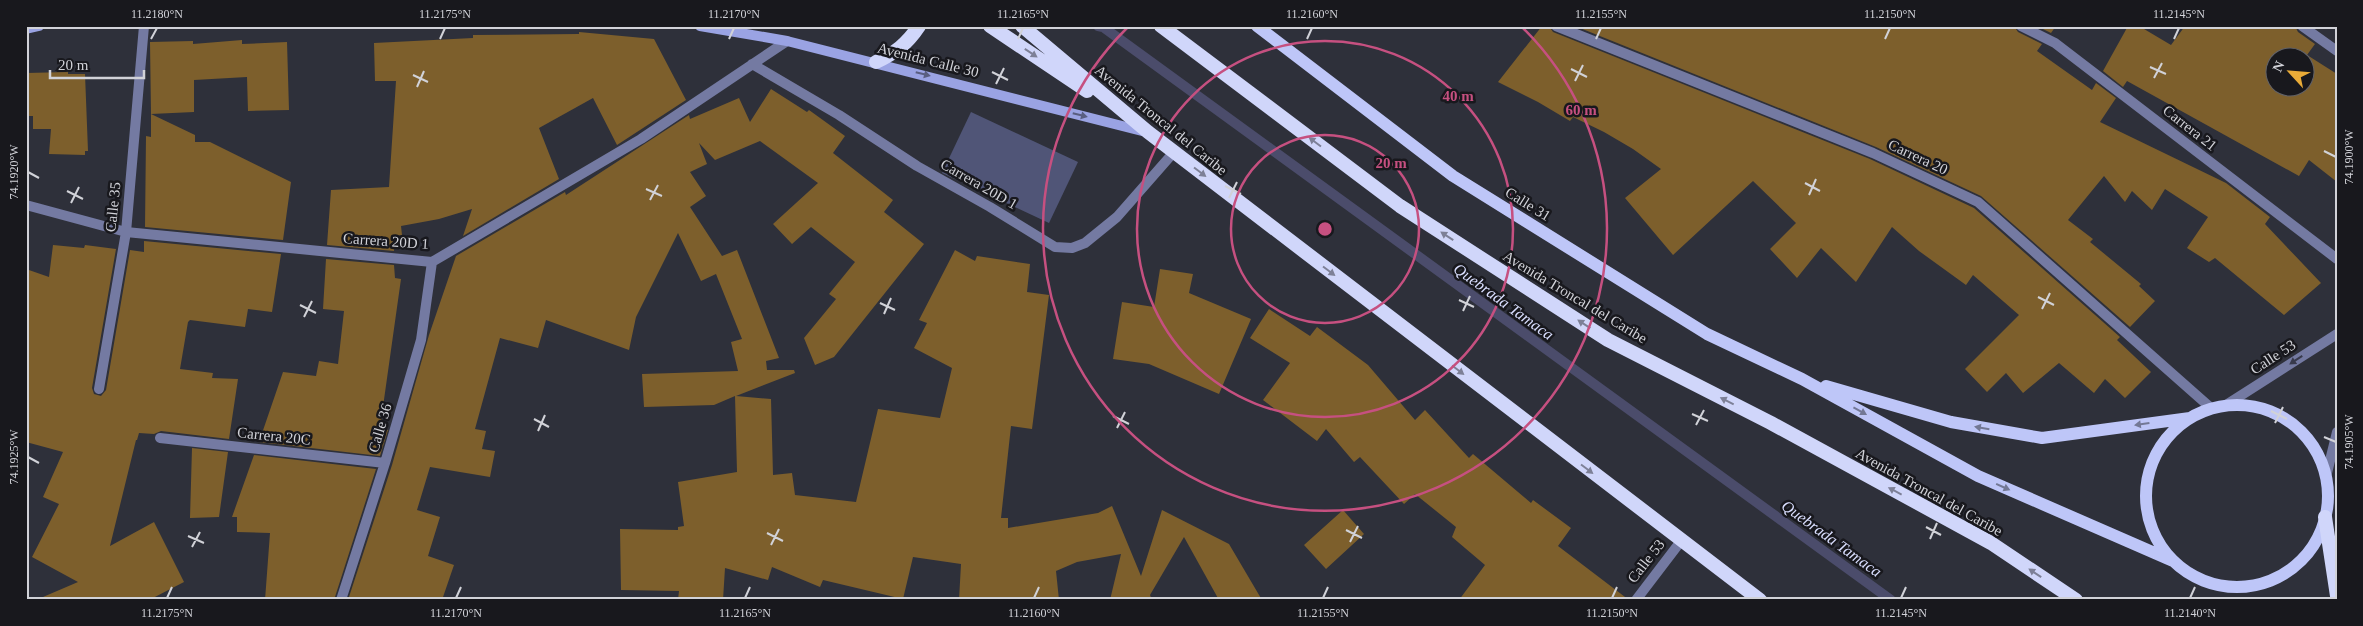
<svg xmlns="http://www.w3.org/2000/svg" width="2363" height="626" font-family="'Times New Roman',serif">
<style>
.green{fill:#505577}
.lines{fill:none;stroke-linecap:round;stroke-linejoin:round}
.stream{stroke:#4b4c6b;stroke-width:10}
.building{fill:#7d5f2c;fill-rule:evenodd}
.minor{stroke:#747aa2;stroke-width:10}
.tertiary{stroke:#747aa2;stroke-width:10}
.secondary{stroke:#9aa3e3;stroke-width:10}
.primary{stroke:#bec6f8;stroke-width:12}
.trunk{stroke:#d0d6fa;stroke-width:14}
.oneway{fill:#7d8097}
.oneway2{fill:#595e80}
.oneway3{fill:#383a4c}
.oneway4{fill:#737895}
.ticks{fill:none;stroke:#d1d2d8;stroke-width:2}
.ring{fill:none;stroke:#c65080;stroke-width:2.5}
.labels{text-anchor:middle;stroke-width:5;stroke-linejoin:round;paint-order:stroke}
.street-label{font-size:15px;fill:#d1d2d8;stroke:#18181d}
.water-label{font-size:16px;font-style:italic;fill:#d9defe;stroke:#18181d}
.centre{fill:#c65080;stroke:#18181d;stroke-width:2.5}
.ring-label{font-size:15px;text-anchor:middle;font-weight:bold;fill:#c65080;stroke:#18181d;stroke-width:5;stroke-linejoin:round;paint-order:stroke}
.neatline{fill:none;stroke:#d1d2d8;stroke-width:2}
.ticks-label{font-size:12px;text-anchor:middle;fill:#d1d2d8}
</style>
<rect width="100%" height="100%" fill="#2e303a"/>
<path class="green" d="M971,112l107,50 -29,61 -107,-50z"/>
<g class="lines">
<path class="stream" d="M1098,26l5,1 788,573"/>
</g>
<path class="building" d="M1542,26h7l4,6 317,127 104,49 146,129 -3,3 34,32 -26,26 -20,-19 -11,14 -35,-30 -36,30 -17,-20 -19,19 -22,-23 54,-54 -46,-40 -7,10 -47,-34 -27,-24 -36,55 -35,-34 -24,30 -27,-29 26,-26 -43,-42 -80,74 -48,-57 36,-29 -28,-20 -29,-17 -31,-15 -3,4 -32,-19 -40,-20z
M1575,26h439l4,6 24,12 -5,7 55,39 4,-7 20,15 -16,24 126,61 44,34 -5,7 56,59 -37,32 -69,-57 -6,4 -22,-14 21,-31 -43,-28 -13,21 -20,-19 -7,11 -21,-26 -36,44 25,19 -3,3 51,42 -2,2 16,15 -25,26 -149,-131 -105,-49z
M2037,26h19l-5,7z
M2128,26h11l32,19 14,-19h110l3,6 17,12 -8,11 30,19v108l-28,-22 -10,16 -172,-95 -4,6 -20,-16zM2276,58h30v30h-30z
M579,32l75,7 32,61 -69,45 -24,-47 -54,30 20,51 -96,57 9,-27 -33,10 -38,7 1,9 -9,1 1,15 -67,-6 4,-55 58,-3 7,-106h-21l-1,-38 99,-5v-3l106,-1z
M242,40v4l45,-2 2,68 -41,1 -1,-34 -53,3v32l-43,2 -1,-72 43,-1v3z
M68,72v2h17l3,77h-3v4l-36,-1 2,-25h-18v-13h-7v-43z
M771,89l36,23 2,-2 36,26 -12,17 60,47 -9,12 40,32 -90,113 -19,8 -11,-27 32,-39 -7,-5 26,-32 -44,-35 -19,17 -19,-20 45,-41 -58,-42 -45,19 -16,-17 8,21 -17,8 16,24 -16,11 32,49 15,-6 42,108 -13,3 1,9h27l1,3 -59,23 35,3 2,76 19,-2 3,22 61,7 22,-93 62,9 12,-50 -38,-20 13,-25 -8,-3 36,-70 20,11 2,-5 53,8 -3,28 22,3 -17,134 -21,-3 -10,92h7v10l90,-15 14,-7 29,70 21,-66 67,34 33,56h-43l-35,-63 -34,58 2,5h-42l11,-46 -44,8 -21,9 3,29h-100l2,-36 -48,-7 -10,42 -80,-19 -3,7 -48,-20 -4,13 -43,-12 -2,32h-45l1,-9 -58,-1 -1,-61 58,1v-3l6,-1 -6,-44 59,-10 -2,-76 -21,9 -70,2 -2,-33 96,-3 -7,-29 11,-3 -26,-65 -15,7 -23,-48 -42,84 -7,33 -83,-30 -8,28 -38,-10 -25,91 11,2 -4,18 13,2 -5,26 -60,-10 -13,43 23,7 -12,39 26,9 -12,35h-94l44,-135 37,-130 27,-79 109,-64 1,3 123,-80 1,4 49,-21 11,24z
M151,114l44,21v7h15l81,40 -8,58 -138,-13 1,-91 5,1z
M144,241l137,13 -9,58 -24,-3 -3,18 -55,-7 -2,2 -8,47 33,4 -1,5 26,1 -9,60 -68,-8 -7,3 -15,-1 -2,7h-1l-26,106 44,-24 30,60 -35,18h-113l42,-18 -46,-25 27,-53 -16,-7 20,-45 -37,-10v-173l23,8 4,-32 31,3 1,-3 31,4 -24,139 2,6 7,2 5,-6 24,-140 14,2z
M326,259l68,6 1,13 6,1 -21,149 8,2 -8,26 -121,-14 24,-70 33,4 3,-15 19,3 6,-53 -21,-2z
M1160,269l33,5 -4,19 62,26 -32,75 -70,-30 -36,-5 9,-57 32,5z
M1269,309l41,27 7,-9 51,38 47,55 10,-10 44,48 4,-4 58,49 2,-3 38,28 -13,18 71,54h-170l26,-35 -33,-28 4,-10 -41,-33 -11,10 -44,-47 -6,5 -28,-33 -9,12 -54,-41 27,-37 -40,-25z
M192,448l36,4 -9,65 -29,1z
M254,455l122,14 -42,131h-69l5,-67 -33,-1v-15h-5z
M1343,510l21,24 -38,35 -22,-24z"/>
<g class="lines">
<path class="minor" d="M1556,26l317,127 105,49 233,206
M2021,26l34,17 282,216
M2302,26l35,25
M752,64l87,51 78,51 73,41 65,40 17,1 13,-5 32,-26 57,-65
M26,205l100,27 306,30 209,-123 146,-98
M99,389l27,-157 18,-206
M160,438l225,25
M341,600l44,-137 36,-123 11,-78
M1636,600l45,-59"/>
<path class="tertiary" d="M2226,405l111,-71
M2326,477l11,-45"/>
<path class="secondary" d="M700,26l87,15 359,91
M26,29l13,-3"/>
<path class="primary" d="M1257,26l196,150 254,158 95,45 176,97 195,85
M1826,386l125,36 91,16 148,-20
M2146 496a91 91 0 1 1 182 0a91 91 0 1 1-182 0Z"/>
<path class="trunk" d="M990,26l97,65
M1022,26l126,106 612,468
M1161,26l239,180 208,134 163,83 220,120 85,57
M876,62c19,-9 31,-18 43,-36
M2325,517l12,79"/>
</g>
<defs><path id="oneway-solid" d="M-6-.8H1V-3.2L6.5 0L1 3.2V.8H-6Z" transform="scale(1.25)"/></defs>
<g class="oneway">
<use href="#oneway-solid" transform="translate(1031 53) rotate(34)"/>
<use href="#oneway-solid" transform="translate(1315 142) rotate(-143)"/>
<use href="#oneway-solid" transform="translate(1200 172) rotate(37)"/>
<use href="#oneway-solid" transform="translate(1447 236) rotate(-147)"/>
<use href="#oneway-solid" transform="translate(1329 271) rotate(37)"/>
<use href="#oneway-solid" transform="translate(1584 324) rotate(-147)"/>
<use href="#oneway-solid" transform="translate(1458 370) rotate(37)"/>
<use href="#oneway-solid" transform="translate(1727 401) rotate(-153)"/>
<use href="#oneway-solid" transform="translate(1587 469) rotate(37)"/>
<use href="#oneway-solid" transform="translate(1895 491) rotate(-152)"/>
<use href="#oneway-solid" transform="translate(2035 573) rotate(-146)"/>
</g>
<g class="oneway2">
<use href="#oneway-solid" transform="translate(923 74) rotate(14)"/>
<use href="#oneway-solid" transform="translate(1080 115) rotate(14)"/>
</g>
<use class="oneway3" href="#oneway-solid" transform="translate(2296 360) rotate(147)"/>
<g class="oneway4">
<use href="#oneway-solid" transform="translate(1860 411) rotate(29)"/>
<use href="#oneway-solid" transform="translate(2142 424) rotate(172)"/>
<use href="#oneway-solid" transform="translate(1982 428) rotate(-170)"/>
<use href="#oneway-solid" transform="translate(2003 487) rotate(24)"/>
</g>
<path class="ticks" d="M151,39l6,-11M440,39l5,-11M729,39l5,-11M1018,39l5,-11M1307,39l5,-11M1596,39l5,-11M1885,39l5,-11M2174,39l5,-11M2150,67l16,7M1571,69l16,8M992,72l16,8M413,75l15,7M2154,78l8,-15M1575,81l8,-16M996,84l8,-16M417,87l7,-16M2324,151l12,6M28,172l11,6M1805,183l15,8M1225,186l16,8M646,189l16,7M67,191l16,8M1809,195l7,-16M1229,198l8,-16M650,200l8,-15M71,203l8,-16M2038,297l16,8M1459,300l15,7M880,303l15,7M300,305l16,8M2042,309l8,-16M1463,311l7,-15M884,314l7,-16M304,317l8,-16M2271,411l16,8M1692,414l16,7M1113,416l16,8M534,419l15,8M2275,423l8,-16M1696,425l8,-15M1117,428l8,-16M538,431l7,-16M2324,437l12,5M28,457l11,6M1926,527l15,8M1346,530l16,8M767,533l16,8M188,536l16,7M1930,539l7,-16M1350,542l8,-16M771,545l8,-16M192,547l8,-15M167,598l5,-11M456,598l5,-11M745,598l5,-11M1034,598l5,-11M1323,598l5,-11M1612,598l5,-11M1901,598l5,-11M2190,598l5,-11"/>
<g class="ring">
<circle cx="1325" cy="229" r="94"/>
<circle cx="1325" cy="229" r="188"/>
<path d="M1523 28A282 282 0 1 1 1127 28"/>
</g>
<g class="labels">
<g class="street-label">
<text transform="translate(928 60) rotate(14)" y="5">Avenida Calle 30</text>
<text transform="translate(1161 120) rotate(39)" y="5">Avenida Troncal del Caribe</text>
<text transform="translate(2190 128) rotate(38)" y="5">Carrera 21</text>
<text transform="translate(1918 157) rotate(25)" y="5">Carrera 20</text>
<text transform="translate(979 184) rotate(30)" y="5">Carrera 20D 1</text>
<text transform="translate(1528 204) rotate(32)" y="5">Calle 31</text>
<text transform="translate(113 207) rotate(-84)" y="5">Calle 35</text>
<text transform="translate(386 241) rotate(4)" y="5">Carrera 20D 1</text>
<text transform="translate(1575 297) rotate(31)" y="5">Avenida Troncal del Caribe</text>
<text transform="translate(2273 357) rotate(-33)" y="5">Calle 53</text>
<text transform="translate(380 428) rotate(-74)" y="5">Calle 36</text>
<text transform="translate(274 436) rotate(6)" y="5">Carrera 20C</text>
<text transform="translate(1929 492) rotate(29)" y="5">Avenida Troncal del Caribe</text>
<text transform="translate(1646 561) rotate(-52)" y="5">Calle 53</text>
</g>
<g class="water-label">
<text transform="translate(1504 301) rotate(36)" y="6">Quebrada Tamaca</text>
<text transform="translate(1832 538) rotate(36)" y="6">Quebrada Tamaca</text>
</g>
</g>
<circle cx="1325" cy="229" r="8" class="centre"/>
<g class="ring-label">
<text x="1458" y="101">40 m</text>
<text x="1581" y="115">60 m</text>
<text x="1391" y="168">20 m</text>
</g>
<rect width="2363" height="626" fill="none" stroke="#18181d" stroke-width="55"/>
<g transform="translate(2290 72) rotate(296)"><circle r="24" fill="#18181d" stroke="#626268"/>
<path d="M0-4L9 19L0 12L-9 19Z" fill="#e9ab38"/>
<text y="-8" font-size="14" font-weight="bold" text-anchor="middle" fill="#d1d2d8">N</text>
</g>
<path d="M50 70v8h94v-8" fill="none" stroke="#d1d2d8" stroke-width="2.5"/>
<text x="58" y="70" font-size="15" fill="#d1d2d8" stroke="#18181d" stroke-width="4" paint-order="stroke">20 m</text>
<rect x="28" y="28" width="2308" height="570" class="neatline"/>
<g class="ticks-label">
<text x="157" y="18">11.2180°N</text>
<text x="445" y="18">11.2175°N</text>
<text x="734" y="18">11.2170°N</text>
<text x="1023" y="18">11.2165°N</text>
<text x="1312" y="18">11.2160°N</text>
<text x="1601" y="18">11.2155°N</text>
<text x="1890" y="18">11.2150°N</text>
<text x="2179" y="18">11.2145°N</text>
<text transform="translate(2349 157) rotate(-90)" y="4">74.1900°W</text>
<text transform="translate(14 172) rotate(-90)" y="4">74.1920°W</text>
<text transform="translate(2349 442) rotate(-90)" y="4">74.1905°W</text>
<text transform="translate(14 457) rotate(-90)" y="4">74.1925°W</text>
<text x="167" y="617">11.2175°N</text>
<text x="456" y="617">11.2170°N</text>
<text x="745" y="617">11.2165°N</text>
<text x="1034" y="617">11.2160°N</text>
<text x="1323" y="617">11.2155°N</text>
<text x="1612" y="617">11.2150°N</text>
<text x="1901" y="617">11.2145°N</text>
<text x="2190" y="617">11.2140°N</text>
</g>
</svg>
